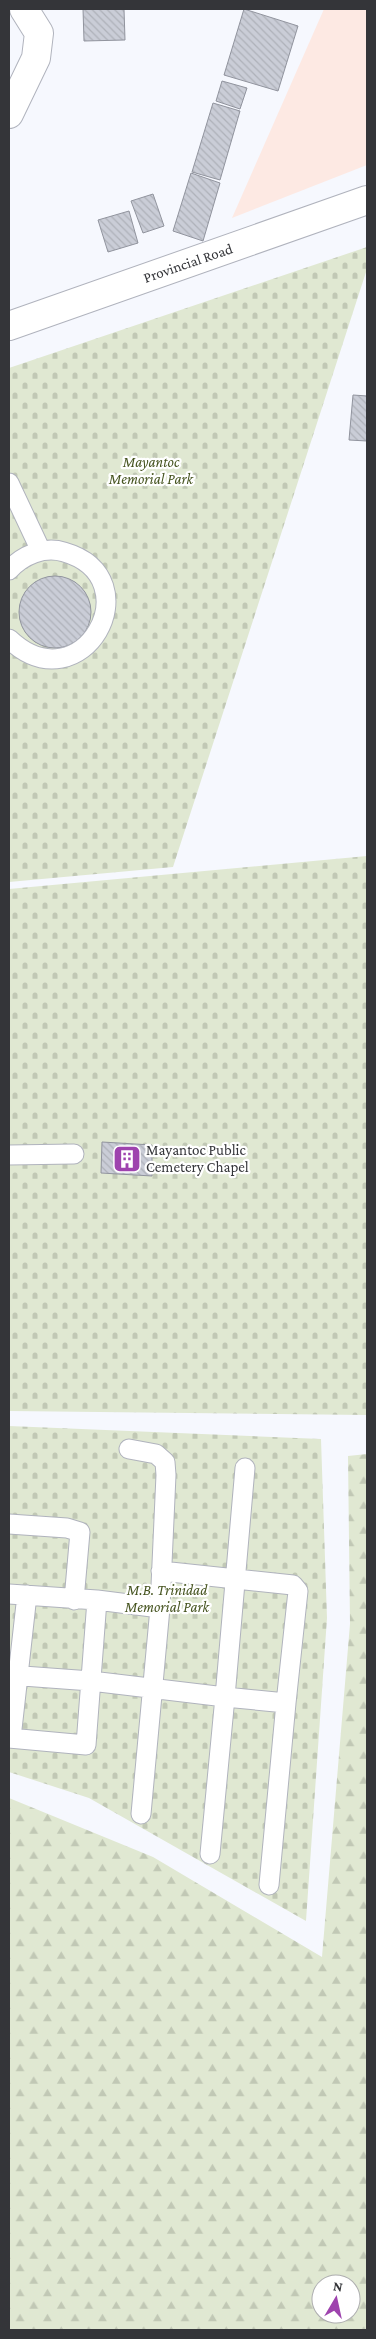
<svg xmlns="http://www.w3.org/2000/svg" width="376" height="2339" font-family="'Crimson Pro',serif">
<style>
.industrial{fill:#fde9e3}
.forest{fill:url(#forest-firs);fill-rule:evenodd}
.cemetery{fill:url(#cemetery-stones)}
.building{fill:url(#building-back-hatch);stroke:#91949e}
.lines{fill:none;stroke-linecap:round;stroke-linejoin:round}
.lane-casing{stroke:#b0b3bd;stroke-width:21}
.street-casing{stroke:#b0b3bd;stroke-width:30}
.secondary-casing{stroke:#b0b3bd;stroke-width:30}
.lane{stroke:#fff;stroke-width:19}
.street{stroke:#fff;stroke-width:28}
.secondary{stroke:#fff;stroke-width:28}
.labels{text-anchor:middle;stroke-width:4.5;stroke-linejoin:round;paint-order:stroke}
.street-label{font-size:15px;fill:#343539;stroke:#fff}
.park-label{font-size:15px;font-style:italic;fill:#465420;stroke:#fff}
.poi-label{font-size:15px;fill:#343539;stroke:#fff;text-anchor:start}
</style>
<defs>
<pattern id="forest-firs" width="22" height="20" patternUnits="userSpaceOnUse" patternTransform="scale(1.25)"><rect width="22" height="20" fill="#e0e8d2"/><path d="M5 1l3.5 6h-7zM16 11l3.5 6h-7z" fill="#c1c8b5"/></pattern>
<pattern id="cemetery-stones" width="16" height="16" patternUnits="userSpaceOnUse" patternTransform="scale(1.25)"><rect width="16" height="16" fill="#e0e8d2"/><path d="M2 7V4a2 2 0 0 1 4 0v3zM10 15v-3a2 2 0 0 1 4 0v3z" fill="#c1c8b5"/></pattern>
<pattern id="building-back-hatch" width="6" height="6" patternUnits="userSpaceOnUse" patternTransform="scale(1.25)"><rect width="6" height="6" fill="#cacdd7"/><path d="M-1 5l2 2M0 0l6 6M5-1l2 2" fill="none" stroke="#aeb1b9"/></pattern>
</defs>
<rect width="100%" height="100%" fill="#f6f8fe"/>
<path class="industrial" d="M324,9h43v156l-135,53z"/>
<path class="forest" d="M367,1454v876h-358v-532l144,59 169,100 28,-333 -2,-168zM321,2284h30v30h-30z"/>
<path class="cemetery" d="M367,247v22l-194,598 -164,15v-514z
M367,856v559l-358,-4v-522z
M9,1426l312,13 6,179 -21,303 -217,-123 -80,-26z"/>
<path class="building" d="M83,9h41l1,31 -41,1z
M244,9l54,17 -20,65 -54,-16z
M222,81l25,7 -7,21 -24,-8z
M213,103l27,8 -20,69 -28,-8z
M191,173l29,10 -17,58 -30,-10z
M153,194l11,32 -21,7 -12,-32z
M129,211l9,32 -30,9 -10,-32z
M353,395l14,1v45l-18,-1z
M19 612a36 36 0 1 1 72 0a36 36 0 1 1-72 0Z
M102,1142l50,3v31l-51,-3z"/>
<g class="lines">
<defs>
<path id="lane" d="M9,483l32,68
M9,570c14,-15 35,-24 55,-18 90,26 18,156 -55,87
M9,1155l65,-1
M129,1449l27,5 9,8 1,13 -6,133 -19,206
M9,1524l58,4 13,4 -6,68
M161,1571l132,14 5,6 -12,112 -61,-6 20,-229
M9,1594l88,6 63,8
M9,1675l82,6 134,16 -15,157
M9,1738l77,7 11,-145
M11,1738l16,-143
M269,1885l17,-182"/>
<path id="street" d="M9,114l27,-56 3,-25 -15,-24"/>
<path id="secondary" d="M9,326l358,-126"/>
</defs>
<use href="#lane" class="lane-casing"/>
<use href="#street" class="street-casing"/>
<use href="#secondary" class="secondary-casing"/>
<use href="#lane" class="lane"/>
<use href="#street" class="street"/>
<use href="#secondary" class="secondary"/>
</g>
<defs>
<symbol id="building-square" viewBox="-11 -11 22 22"><rect x="-9" y="-9" width="18" height="18" rx="4" fill="#9e43ae" stroke="#fff"/><path d="M-4-6H4V6H1V3H-1V6H-4ZM-2.5-4.3h1.7v1.8h-1.7ZM.8-4.3h1.7v1.8H.8ZM-2.5-1h1.7V.8h-1.7ZM.8-1h1.7V.8H.8Z" fill="#fff"/></symbol>
</defs>
<g fill-rule="evenodd">
<use href="#building-square" x="111" y="1143" width="32" height="32"/>
</g>
<g class="labels">
<g class="street-label">
<text transform="translate(188 263) rotate(-19)" y="5">Provincial Road</text>
</g>
<g class="park-label">
<text x="151" y="467">Mayantoc<tspan x="151" dy="17">Memorial Park</tspan></text>
<text x="167" y="1595">M.B. Trinidad<tspan x="167" dy="17">Memorial Park</tspan></text>
</g>
<g class="poi-label">
<text x="146" y="1155">Mayantoc Public<tspan x="146" dy="17">Cemetery Chapel</tspan></text>
</g>
</g>
<rect width="376" height="2339" fill="none" stroke="#343539" stroke-width="20"/>
<g transform="translate(336 2299) rotate(9)"><circle r="24" fill="#ffffff" stroke="#aeaeb0"/>
<path d="M0-4L9 19L0 12L-9 19Z" fill="#9e43ae"/>
<text y="-8" font-size="14" font-weight="bold" text-anchor="middle" fill="#343539">N</text>
</g>
</svg>
